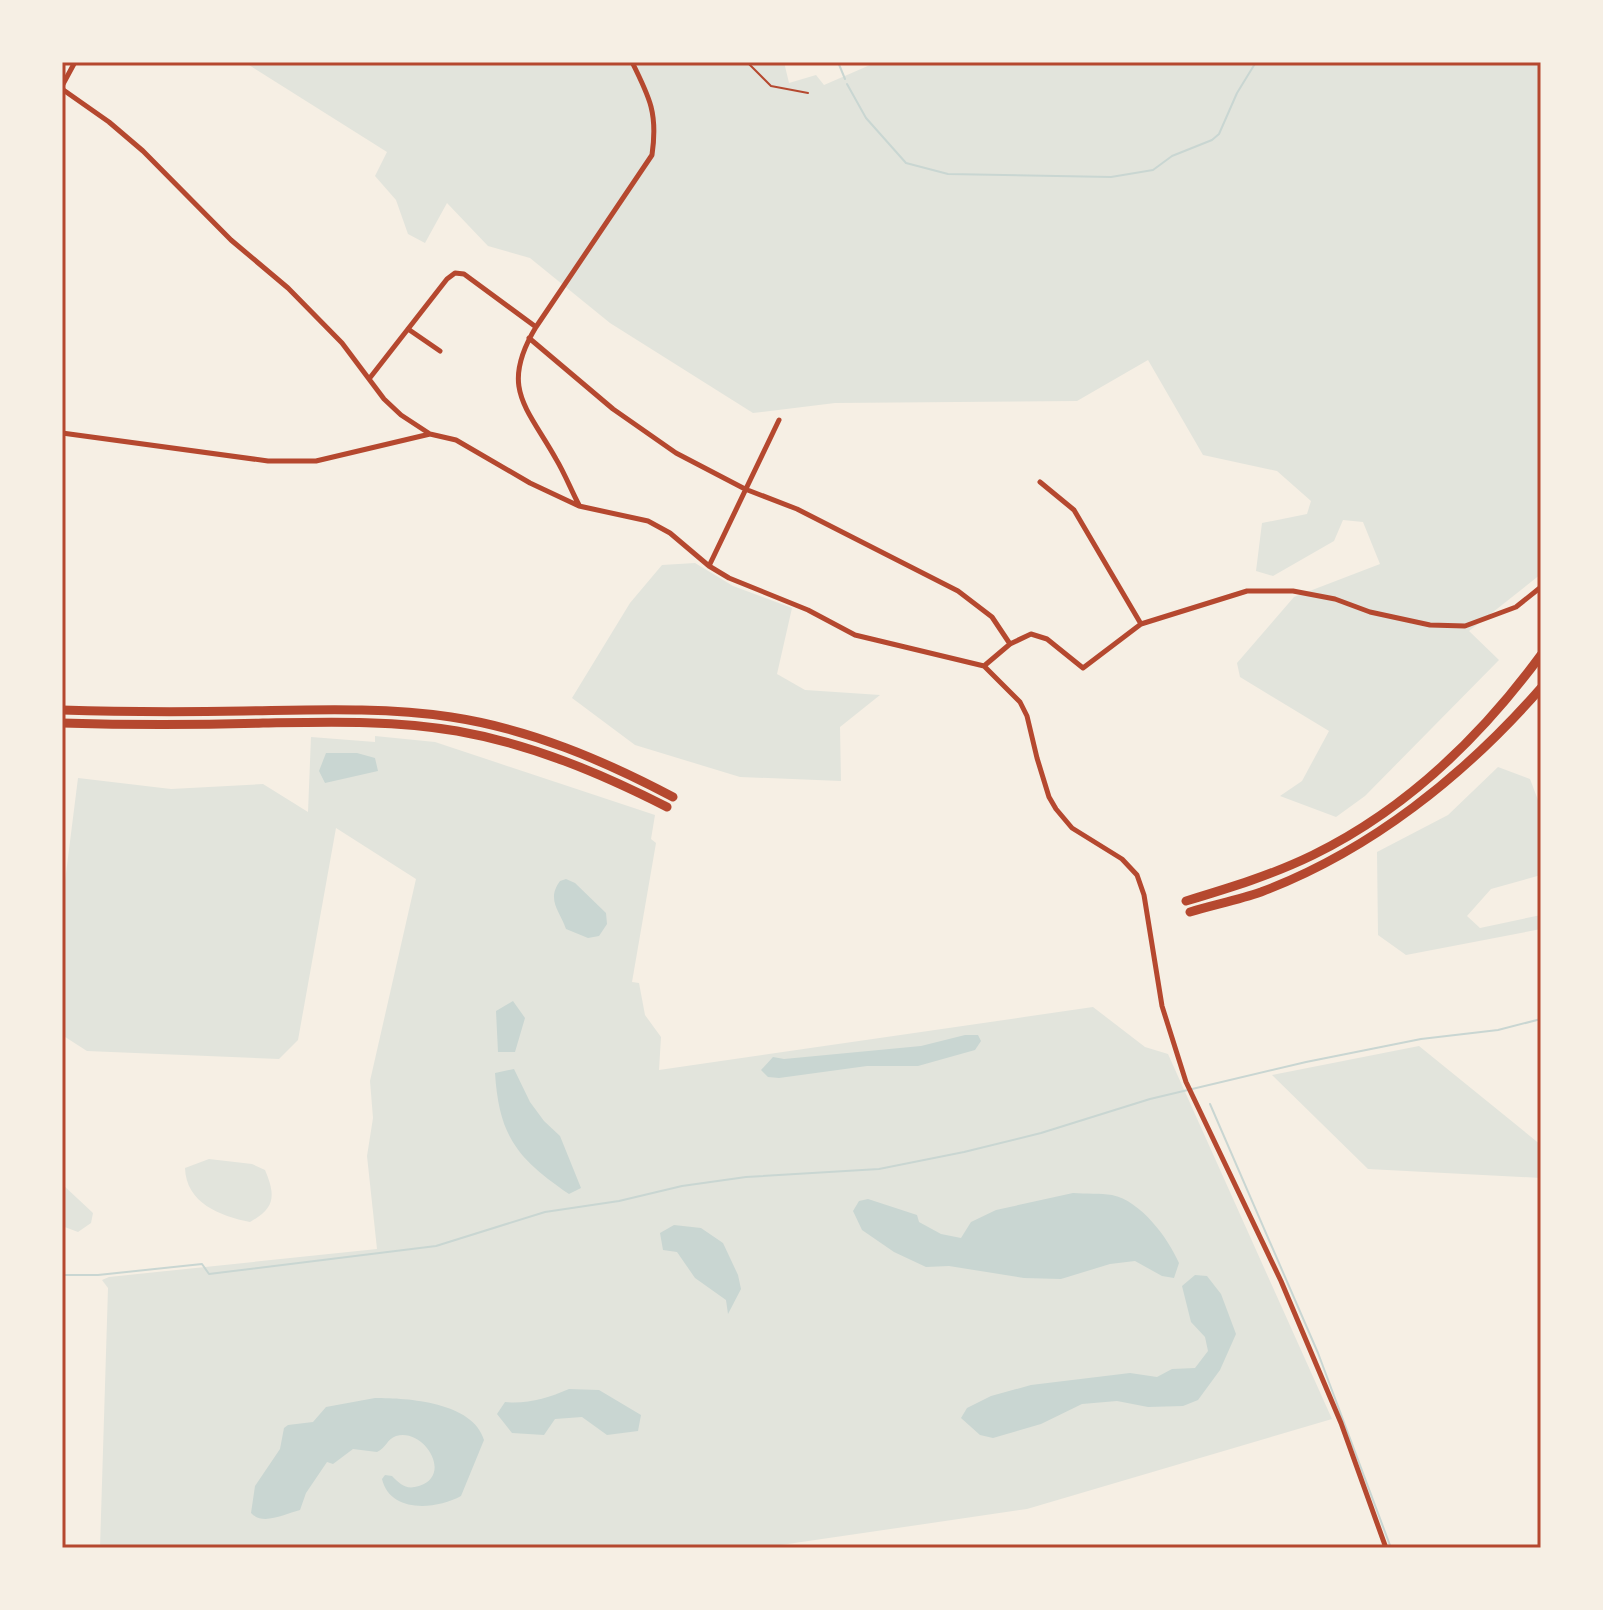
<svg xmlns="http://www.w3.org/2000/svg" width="1603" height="1610" font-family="Roboto,sans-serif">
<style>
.green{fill:#e2e4dc}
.water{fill:#c9d6d2}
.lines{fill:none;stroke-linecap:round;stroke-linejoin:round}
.stream{stroke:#c9d6d2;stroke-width:2}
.path{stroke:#b5482f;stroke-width:2}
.minor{stroke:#b5482f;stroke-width:5}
.motorway{stroke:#b5482f;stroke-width:9}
.neatline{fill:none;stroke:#b5482f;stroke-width:3}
</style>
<rect width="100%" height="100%" fill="#f6efe4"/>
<path class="green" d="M252,62h532l5,21 27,-8 8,10 53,-23h664v512l-72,57 30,29 -134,136 -29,21 -56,-21 22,-15 27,-50 -89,-54 -3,-14 57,-66 86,-33 -17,-42 -20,-2 -9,21 -61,35 -17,-5 6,-48 45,-9 4,-13 -34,-30 -74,-16 -55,-95 -71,41 -242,2 -82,10 -143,-90 -80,-65 -42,-12 -41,-43 -22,40 -17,-9 -12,-34 -21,-24 12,-24 -138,-87z
M695,563l38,23 59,22 -15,66 28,16 75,5 -40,32 1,54 -101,-4 -105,-32 -63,-47 58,-95 32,-38z
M375,736l60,6 220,73 -4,24 5,4 -24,139 7,1 6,32 16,22 -2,33 434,-63 52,40 23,7 164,365 -305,90 -266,39h-661l8,-260 -6,-8 7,-3 268,-28 -10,-93 6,-38 -3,-37 46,-202 -80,-51 -38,212 -19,19 -192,-8 -25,-16v-130l16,-127 93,11 92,-5 45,28 3,-75 64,5z
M1498,767l32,12 11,29v67l-50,14 -24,27 13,12 61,-13v14l-135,26 -28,-20 -1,-83 71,-37z
M1419,1046l122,99v33l-173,-9 -96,-94z
M209,1159l43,5 13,6c11,26 10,38 -15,52 -30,-6 -64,-19 -65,-54z
M62,1184l31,29 -2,10 -13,9 -16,-6z"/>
<path class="water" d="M326,753h31l18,5 3,13 -53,12 -6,-12z
M566,879l9,4 31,30 1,11 -8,12 -11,2 -22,-9c-6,-18 -20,-29 -6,-48z
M513,1001l12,17 -10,34h-17l-2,-41z
M965,1035h13l3,6 -6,9 -57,16h-51l-88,12 -11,-1 -7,-7 12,-13 11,2 137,-13z
M514,1069l16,33 14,19 16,15 21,52 -12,6c-51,-35 -70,-57 -74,-121z
M1073,1193c13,1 27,0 39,2 29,6 56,43 67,68l-5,15 -12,-2 -27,-15 -25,3 -49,15 -37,-1 -75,-12 -23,1 -32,-15 -32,-22 -9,-19 6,-10 9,-2 49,16 2,7 22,12 20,4 10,-16 25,-12z
M674,1225l27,3 22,15 15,32 3,14 -13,25 -2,-14 -31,-22 -18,-26 -14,-2 -3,-17z
M1195,1275l12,1 14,18 15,40 -16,36 -22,30 -15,6 -35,1 -31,-6 -35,3 -41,20 -48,14 -13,-3 -19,-17 6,-10 24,-12 40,-11 99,-12 27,4 15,-8 23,-1 13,-17 -3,-14 -14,-15 -9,-36z
M569,1389l30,1 42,25 -3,16 -31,4 -25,-18 -27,2 -11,16 -32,-2 -15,-19 8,-12c23,2 43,-4 64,-13z
M375,1398c33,0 98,4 109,42l-23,56c-26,14 -71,17 -79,-17l3,-4 7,1c9,9 14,14 27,10 35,-11 4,-59 -23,-50 -9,3 -10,12 -19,16l-24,-3 -20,15 -6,-2 -21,31 -6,17c-16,4 -37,16 -49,3l4,-27 25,-37 4,-21 4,-3 25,-3 13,-15z"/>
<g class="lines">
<path class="stream" d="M838,62l7,17
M847,84l19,34 40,45 42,11 163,3 42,-7 19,-14 40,-16 7,-6 18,-41 19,-31
M1210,1104l108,249 73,195
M62,1275h36l104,-11 7,10 227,-28 109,-34 74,-11 63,-15 64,-9 133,-8 85,-17 77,-19 109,-34 156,-37 115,-23 77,-9 43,-11"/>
<path class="path" d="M747,62l24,24 37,7"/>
<path class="minor" d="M62,86l13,-24
M62,89l47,33 34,29 88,89 57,48 54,55 42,56 17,16 29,19
M408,329l32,22
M529,338l84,71 63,44 69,36 52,20 161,82 34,26 18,27
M369,379l78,-100 8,-6 9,1 72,53
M62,433l206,28h48l114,-27 26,6 74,43 49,23 69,15 22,12 39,33 20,12 79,32 47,25 129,31
M1040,482l34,28 67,114
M579,505c-8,-15 -14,-31 -23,-46 -29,-52 -57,-71 -20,-132l116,-172c6,-41 -2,-57 -20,-93
M709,566l70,-146
M984,666l36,36 7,14 10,42 12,39 7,12 16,19 50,31 15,16 7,20 18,111 24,76 95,199 60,142 45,125
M984,666l26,-22 21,-10 16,5 36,29 58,-44 106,-33h46l42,8 35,13 60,13 35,1 51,-19 25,-20"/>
<path class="motorway" d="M62,710c61,2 122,2 182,1 69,-1 139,-4 207,6 79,12 152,43 222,80
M62,723c67,2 134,2 201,0 64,-1 130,-3 194,8 74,13 143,42 210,76
M1186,901c43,-13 86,-26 127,-46 94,-46 167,-117 228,-200
M1190,912c23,-7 48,-12 71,-20 109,-41 204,-117 280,-204"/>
</g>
<rect width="1603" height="1610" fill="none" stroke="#f6efe4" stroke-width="128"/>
<rect x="64" y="64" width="1475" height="1482" class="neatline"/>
</svg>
